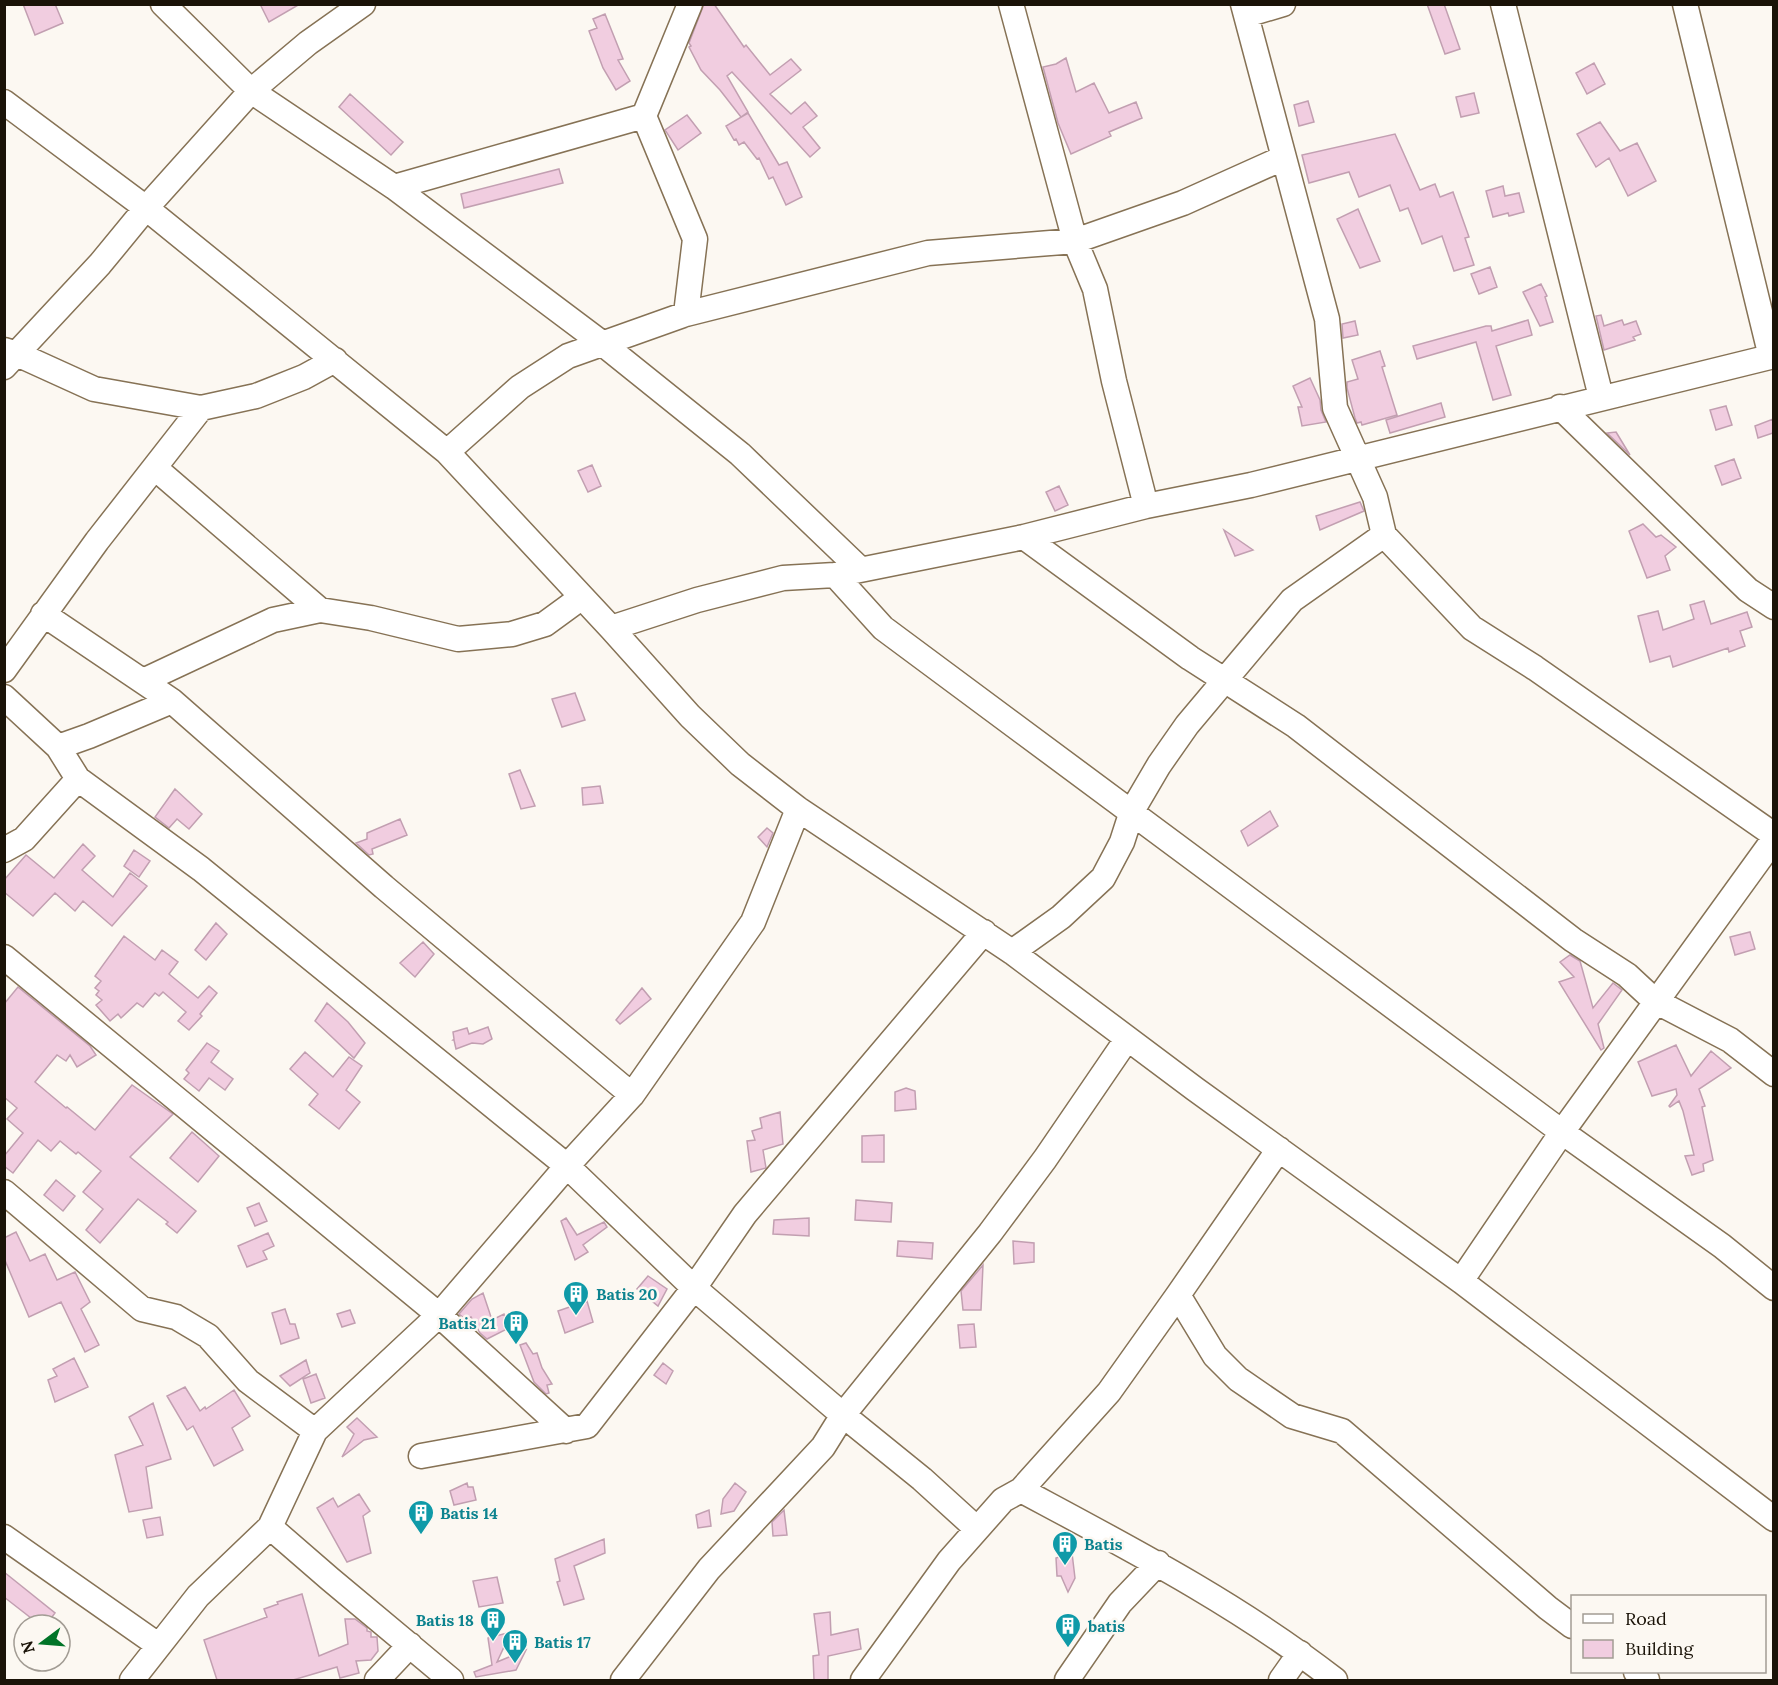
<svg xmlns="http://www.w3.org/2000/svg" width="1778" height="1685" font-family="Lora,serif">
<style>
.building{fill:#f1cde0;stroke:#c29fb1;stroke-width:1.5}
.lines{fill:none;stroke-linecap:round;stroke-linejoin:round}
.minor-casing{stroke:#867255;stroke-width:27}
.minor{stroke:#fff;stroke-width:24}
.labels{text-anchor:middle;stroke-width:5;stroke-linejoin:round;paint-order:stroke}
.culture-label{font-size:16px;font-weight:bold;fill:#0d838f;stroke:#fcf8f2;text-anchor:start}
</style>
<rect width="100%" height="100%" fill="#fcf8f2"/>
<path class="building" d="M23,4h32l8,19 -28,12z
M260,4h40l-31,18z
M704,4h10l30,43 2,-2 24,30 21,-16 10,11 -31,24 21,20 14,-12 12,14 -14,11 17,21 -10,9 -78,-85 -5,4 21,36 -7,5 -21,-27 -19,-20 -12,-23 2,-1 -2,-3z
M1427,4h17l16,45 -15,5z
M605,14l18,45 -5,1 12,21 -14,9 -13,-22 -14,-37 8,-3 -4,-9z
M1066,58l10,34 18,-9 15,30 27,-11 6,16 -33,14 2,4 -40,18 -13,-31 -15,-56 13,-3z
M1594,63l11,21 -18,10 -11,-21z
M1474,93l5,20 -18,4 -5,-20z
M350,94l53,48 -12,13 -52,-48z
M1308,101l6,21 -15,4 -5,-21z
M748,113l31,52 8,-3 15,35 -16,8 -13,-28 -4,2 -10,-21 -2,1 -13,-17 -5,3 -3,-6 -2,1 -8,-14z
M687,115l14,18 -23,17 -13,-20z
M1600,122l20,29 17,-8 19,38 -28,15 -19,-38 -13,9 -19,-33z
M1395,134l25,56 15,-6 5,13 13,-5 16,45 -4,1 9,27 -20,6 -12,-35 -20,8 -14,-36 -8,3 -10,-26 -31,12 -10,-25 -40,11 -7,-28z
M559,169l4,14 -99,25 -3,-14z
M1503,186l2,10 14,-3 5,19 -15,4 -1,-3 -15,4 -7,-26z
M1358,209l22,52 -20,7 -23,-49z
M1490,267l7,20 -18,7 -8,-20z
M1541,284l6,12 -2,1 8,25 -13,4 -17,-34z
M1601,315l3,11 18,-6 2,5 12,-4 5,13 -8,3 2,3 -31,10 -8,-34z
M1528,320l4,15 -36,11 15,49 -18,5 -17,-58 -59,17 -4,-13 73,-20h5l1,5z
M1355,321l3,14 -15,3 -1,-14z
M1380,351l5,15 -3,1 15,48 -35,10 -1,-3 -4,1 -2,-5 -8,-30v-6l11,-3 -6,-19z
M1310,378l10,22 1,10 5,12 -24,4 -4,-19h4l-9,-21z
M1441,403l4,14 -55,16 -4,-13z
M1726,406l6,19 -16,5 -6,-20z
M1773,419v14l-15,5 -3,-12z
M1616,432l14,23 -23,-22z
M1734,459l7,19 -19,7 -7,-19z
M592,465l9,21 -13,6 -10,-21z
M1059,486l9,19 -13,6 -9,-19z
M1360,502l4,9 -44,19 -4,-14z
M1643,524l13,13 5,-2 15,12 -11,9 5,14 -23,8 -18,-47z
M1224,530l29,20 -18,6z
M1704,601l7,23 36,-12 5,15 -12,4 5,15 -16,6 -1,-4 -55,19 -3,-11 -20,6 -12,-46 20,-5 5,19 31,-11 -4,-14z
M575,693l10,27 -23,7 -10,-28z
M520,770l15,36 -14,3 -12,-35z
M600,786l3,17 -20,2 -1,-17z
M175,789l27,25 -13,15 -12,-10 -8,9 -14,-11z
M1270,811l8,15 -30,20 -7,-15z
M400,819l7,16 -35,14 1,5 -4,1 -13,-12 11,-4v-6z
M767,828l6,5 -6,14 -9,-10z
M83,844l12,12 -13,14 31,27 17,-24 17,13 -35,40 -29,-25 -8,10 -20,-18 -22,23 -29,-24v-12l22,-25 28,23z
M134,850l16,11 -11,16 -15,-11z
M216,923l11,11 -21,26 -11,-10z
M1750,932l5,17 -20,6 -5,-18z
M124,936l31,24 7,-10 16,12 -9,12 29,24 11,-12 8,7 -17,21 2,2 -13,14 -11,-9 8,-9 -23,-20 -4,4 -4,-3 -12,14 -6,-4 -16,15 -3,-4 -8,7 -14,-16 6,-5 -6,-5 3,-4 -4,-3 6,-7 -6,-5z
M423,942l11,12 -19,23 -15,-14z
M1570,955l10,6 13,47 20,-25 9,7 -24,34 6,24 -3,2 -42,-68 15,-5 -14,-15z
M18,987l72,59 6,9 -19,12 -7,-12 -4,6 -9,-6 -22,27 31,26 1,-1 28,23 37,-45 41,29 -43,43 66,54 -19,22 -11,-9 2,-2 -30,-23 -38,44 -14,-13 17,-21 -20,-17 18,-21 -23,-19 -2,2 -16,-13 -9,10 -13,-11 -25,33 -9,-7v-10l19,-23 -16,-14 10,-11 -13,-11v-93z
M642,988l9,11 -31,25 -4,-4z
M327,1003l21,19 17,21 -11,15 -39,-37z
M488,1027l4,12 -9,5 -11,-1 -16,6 -2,-9h-1l1,-1 -1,-7 14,-4 2,6z
M207,1043l12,8 -8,11 22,17 -8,11 -16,-12 -10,13 -15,-12 5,-6 -3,-3z
M1676,1045l15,31 20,-25 20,17 -32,21 6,17 -3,1 11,53 -10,4 1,7 -12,4 -7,-19 9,-1 -11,-44 -4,-10 -9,6 -1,-1 8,-11 -1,-6 -24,7 -14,-34z
M305,1052l28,25 16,-20 13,9 -16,24 14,12 -21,27 -30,-24 9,-11 -28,-25z
M906,1088l9,3 1,18 -21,2v-19z
M780,1112l3,32 -20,6 3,18 -15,4 -4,-31 8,-1 -3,-9 10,-3 -2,-10z
M192,1132l27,24 -21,26 -28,-24z
M884,1135v27h-22v-26z
M56,1180l19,16 -12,15 -19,-16z
M856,1200l36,3 -1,19 -36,-2z
M259,1203l8,18 -12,5 -8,-18z
M566,1218l11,17 27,-13 3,5 -24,18 5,7 -13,8 -14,-39z
M809,1218v18l-36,-2 1,-14z
M16,1232l14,29 15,-7 12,26 18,-8 15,30 -9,7 18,36 -14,7 -24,-50 -32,15 -25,-59v-20z
M268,1233l6,13 -11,5 4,8 -20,8 -9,-21z
M898,1241l35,2 -1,16 -35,-3z
M1013,1241l21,2v19l-20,2z
M983,1265l-2,45h-18l-2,-19z
M648,1276l19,13 -9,17 -21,-17z
M483,1293l9,27 12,-6 5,14 -22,11 -7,-6 -9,-16 -6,2 -6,-5 13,-15z
M587,1301l6,21 -28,11 -7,-22z
M285,1309l5,15h5l4,14 -18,6 -9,-31z
M350,1310l5,13 -13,4 -5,-13z
M974,1324l2,23 -16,1 -2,-23z
M526,1343l7,11 4,-1 5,15 10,16 -5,1 2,8 -3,1 -12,-12 -14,-37z
M74,1358l14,29 -33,15 -7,-22 9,-4 -4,-7z
M306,1360l4,13 -20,13 -10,-10z
M663,1363l10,8 -7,13 -12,-9z
M316,1374l9,24 -14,5 -8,-24z
M185,1387l15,24 5,-4 1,2 28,-19 16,26 -18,12 11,22 -29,16 -21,-40 -6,4 -20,-34z
M153,1403l18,56 -25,8 6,41 -23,4 -14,-57 28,-10 -14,-28z
M357,1418l20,19 -13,3 -22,17 12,-23 -7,-7z
M467,1483l1,4h5l3,13 -22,5 -4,-14z
M735,1483l11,9 -12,19 -13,3 2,-15z
M359,1494l11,17 -7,5 8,37 -24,9 -30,-54 16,-10 5,9z
M709,1510l2,16 -13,2 -2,-13z
M784,1510l3,25 -14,1 -1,-14z
M160,1517l3,18 -16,3 -4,-18z
M604,1539l1,14 -31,13 10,33 -20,6 -7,-23 3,-1 -5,-22z
M1072,1553l3,25 -7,14 -7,-16h-4l-1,-18z
M4,1572l51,41 -9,12h-6l-36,-28z
M497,1577l6,26 -24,4 -6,-26z
M302,1594l17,62 29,-12 -3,-25h10l12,9v3l4,1v5h6l1,14 -7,9 -15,1 3,12 -19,5 -3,-11 -44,13h-76l-13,-40 63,-23 -3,-8 14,-5 -1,-2z
M830,1612l1,23 27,-6 3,20 -33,7v24h-14l-1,-24 6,-1 -5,-41z
M511,1632l-14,30 29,-12 -10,20 -40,7 -2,-5 18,-7 -4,-27z"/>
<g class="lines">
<defs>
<path id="minor" d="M163,4l88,87 143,96 209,157 137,110 120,115
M1011,4l64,237 20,48 19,92 32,125
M1243,4l84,315 8,89 40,89 9,38 88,93 63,40 239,167
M1503,4l98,393
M1685,4l86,353
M1246,15l37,-11
M4,102l142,106 301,244 164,176 79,88 50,48 58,45 214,143 183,137 266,192 313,238
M394,187l250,-71
M686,314l9,-75 -51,-123 46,-112
M4,350l13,4 77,35 107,19 55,-12 48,-19 31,-17
M4,367l96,-103 46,-56 105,-117 57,-48 55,-39
M1560,407l188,183 26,17
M447,452l73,-65 48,-31 118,-42 242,-61 147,-12 108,-38 100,-45
M155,468l165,142
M1024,537l166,121 106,68 277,214 54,35 28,26 75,39 44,34
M835,575l48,53 679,504 212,-293
M43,614l129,87 212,186 248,208
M611,628l86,-28 86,-22 52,-3 189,-38 122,-31 105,-21 523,-129
M4,670l93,-129 104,-133
M143,681l130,-61 47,-10 51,8 87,21 54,-5 33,-10 37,-27
M4,697l54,50 20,32 123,90 366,297 127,122 149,127 79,64 55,50
M58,747l31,-11 83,-35
M4,850l20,-11 54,-60
M1012,952l49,-35 42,-39 19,-36 10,-31 27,-46 28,-40 105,-125 92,-65
M4,957l435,358 127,116
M4,1192l138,117 34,8 32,19 40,45 67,50
M1461,1281l101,-149 160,114 52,42
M1178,1295l37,61 23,23 54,37 50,15 206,177 24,18
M421,1456l166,-30 107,-138 51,-74 239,-282
M1021,1490c108,58 218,115 314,190
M270,1527l60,52 121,101
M4,1537l154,108
M1636,1672l11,8
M132,1680l66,-84 72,-69 45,-96 124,-116 128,-149 65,-71 121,-173 45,-113
M377,1680l33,-35
M623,1680l86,-111 114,-122 20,-32 147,-182 55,-74 82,-120
M863,1680l86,-119 54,-61 18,-10 88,-98 69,-97 101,-146
M1067,1680l53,-77 38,-40
M1281,1680l19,-27"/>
</defs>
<use href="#minor" class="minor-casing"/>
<use href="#minor" class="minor"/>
</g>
<defs>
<symbol id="building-pin" viewBox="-11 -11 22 30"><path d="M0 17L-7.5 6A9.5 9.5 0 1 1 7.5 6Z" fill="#0f9aa8" stroke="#fcf8f2"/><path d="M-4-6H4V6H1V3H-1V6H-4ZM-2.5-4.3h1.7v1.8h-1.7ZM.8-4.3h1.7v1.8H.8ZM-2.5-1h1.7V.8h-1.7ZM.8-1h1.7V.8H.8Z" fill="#fff"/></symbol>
</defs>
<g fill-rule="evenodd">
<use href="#building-pin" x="561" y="1279" width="30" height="40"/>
<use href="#building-pin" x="501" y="1308" width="30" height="40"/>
<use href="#building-pin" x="406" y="1498" width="30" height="40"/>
<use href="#building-pin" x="1050" y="1529" width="30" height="40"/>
<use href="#building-pin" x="478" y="1605" width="30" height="40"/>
<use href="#building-pin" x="1053" y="1611" width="30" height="40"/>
<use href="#building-pin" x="500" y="1627" width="30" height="40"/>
</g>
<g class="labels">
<g class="culture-label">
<text x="596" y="1300">Batis 20</text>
<text x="496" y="1329" text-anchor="end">Batis 21</text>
<text x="440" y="1519">Batis 14</text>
<text x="1084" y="1550">Batis</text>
<text x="474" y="1626" text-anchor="end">Batis 18</text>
<text x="1088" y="1632">batis</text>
<text x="534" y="1648">Batis 17</text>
</g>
</g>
<rect width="1778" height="1685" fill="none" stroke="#1a1308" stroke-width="12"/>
<rect x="1571" y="1595" width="195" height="78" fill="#fcf8f2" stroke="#a29c94" stroke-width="1.5"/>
<rect x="1583" y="1614" width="30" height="9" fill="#ffffff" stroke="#a29c94" stroke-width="1.5"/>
<text x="1625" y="1625" font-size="18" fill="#1a1308">Road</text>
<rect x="1583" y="1640" width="30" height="18" fill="#f1cde0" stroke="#a29c94" stroke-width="1.5"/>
<text x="1625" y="1655" font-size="18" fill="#1a1308">Building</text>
<g transform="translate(42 1643) rotate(254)"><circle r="28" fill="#fcf8f2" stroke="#a29c94" stroke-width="1.5"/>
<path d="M0-4.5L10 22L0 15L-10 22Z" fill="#017428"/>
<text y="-9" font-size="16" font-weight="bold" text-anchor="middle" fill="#1a1308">N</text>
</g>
</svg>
